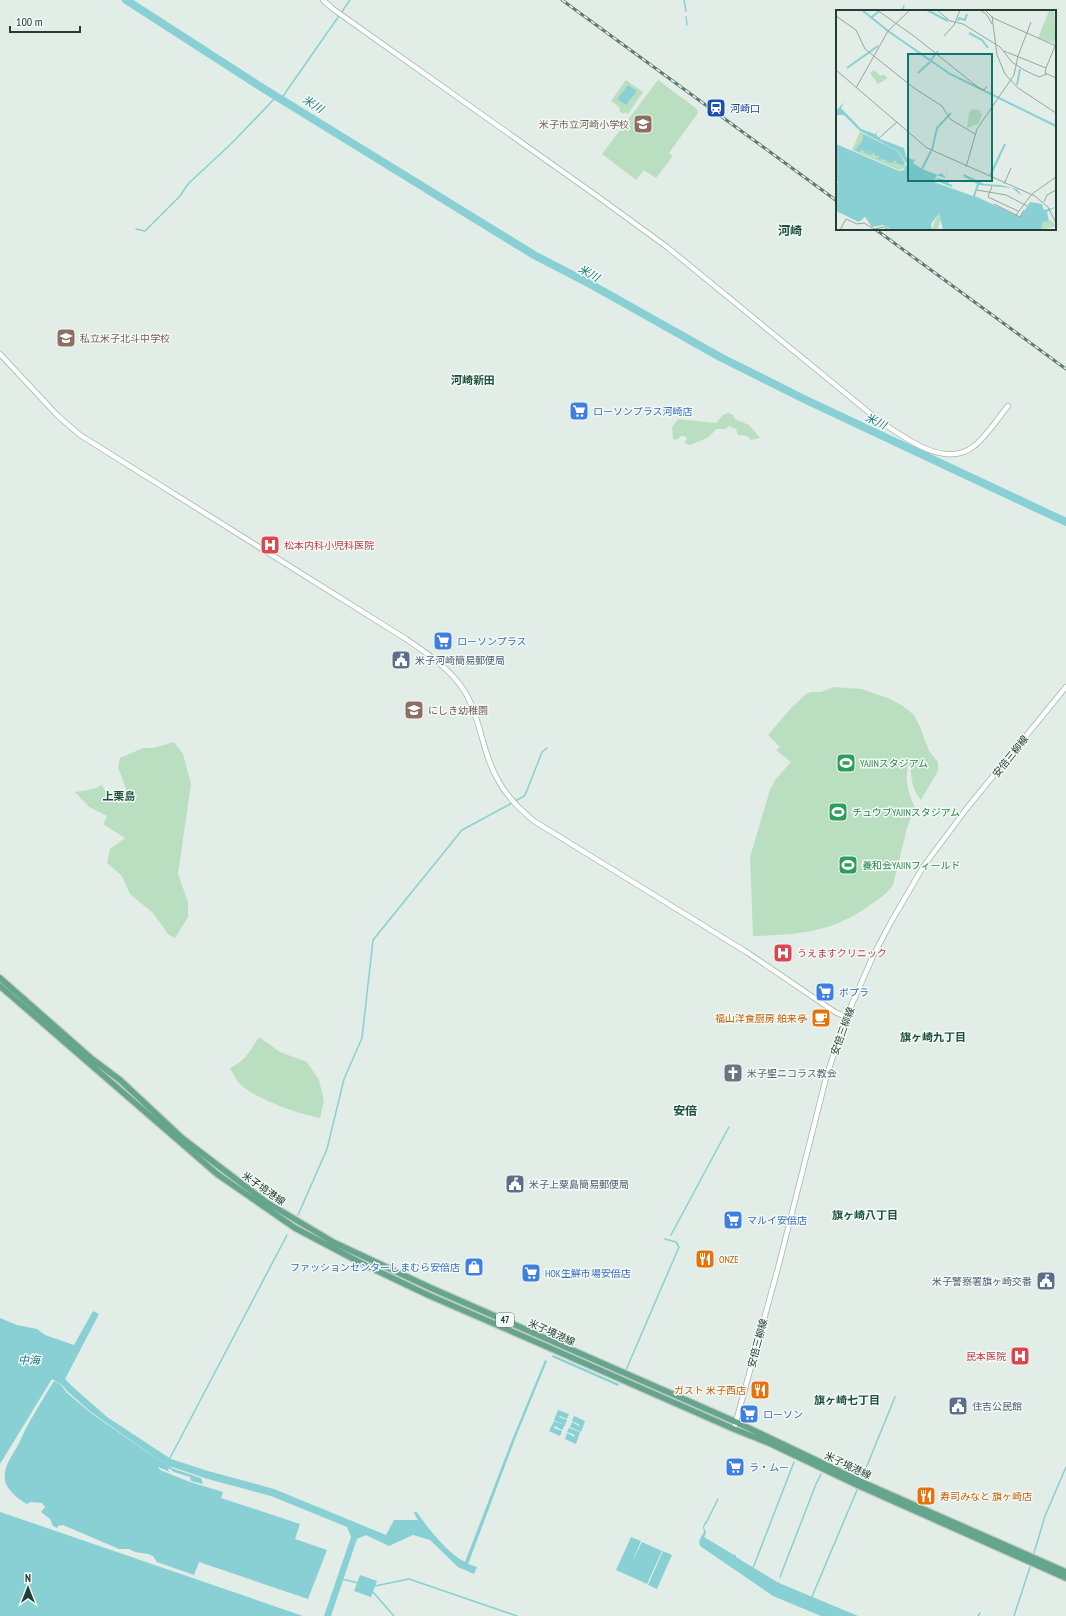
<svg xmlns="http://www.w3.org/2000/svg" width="1066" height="1616" font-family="'PT Sans Narrow','Noto Sans JP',sans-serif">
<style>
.green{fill:#badfc0}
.water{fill:#88d0d4}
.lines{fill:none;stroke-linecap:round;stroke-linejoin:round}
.stream{stroke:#88d0d4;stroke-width:1.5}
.river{stroke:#88d0d4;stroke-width:8}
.tertiary-casing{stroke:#a4b5ae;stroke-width:6}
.primary-casing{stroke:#c1c9c6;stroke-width:8}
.tertiary{stroke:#fff;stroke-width:4.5}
.primary{stroke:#65a48d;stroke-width:5.5}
.rail-casing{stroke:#5c7a6f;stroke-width:3}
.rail{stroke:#f3f9f5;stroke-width:1.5;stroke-dasharray:4.5;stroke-linecap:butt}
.labels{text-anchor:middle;stroke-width:3;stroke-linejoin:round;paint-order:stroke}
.shield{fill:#f3f9f5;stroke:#60776e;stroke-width:1}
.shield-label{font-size:9px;font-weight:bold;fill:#213f34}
.transit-label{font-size:10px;fill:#164399;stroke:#f3f9f5;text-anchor:start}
.education-label{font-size:10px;fill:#785e54;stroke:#f3f9f5;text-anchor:start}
.shop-label{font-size:10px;fill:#366cbe;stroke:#f3f9f5;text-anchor:start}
.health-label{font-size:10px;fill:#be3a42;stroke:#f3f9f5;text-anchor:start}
.service-label{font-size:10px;fill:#4e5e75;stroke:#f3f9f5;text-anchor:start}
.street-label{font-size:10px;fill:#213f34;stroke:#f3f9f5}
.leisure-label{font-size:10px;fill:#27864d;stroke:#f3f9f5;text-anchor:start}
.food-label{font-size:10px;fill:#c56008;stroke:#f3f9f5;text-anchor:end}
.worship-label{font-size:10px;fill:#5b616d;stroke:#f3f9f5;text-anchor:start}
.water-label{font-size:11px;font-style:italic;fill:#19777d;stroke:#f3f9f5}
.neighbourhood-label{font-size:11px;font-weight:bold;fill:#1d523f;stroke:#f3f9f5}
.quarter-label{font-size:12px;font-weight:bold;fill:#1d523f;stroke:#f3f9f5}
.inset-river{fill:none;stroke:#88d0d4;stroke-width:2}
.inset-road{fill:none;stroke:#95a79f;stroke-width:1}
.view{fill:#0f766e;fill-opacity:0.15;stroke:#0f766e;stroke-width:2}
.inset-edge{fill:none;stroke:#213f34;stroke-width:2}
</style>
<rect width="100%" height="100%" fill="#e2ede7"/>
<path class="green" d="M626,80l17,12 -15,22 -3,-2 -1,2 -5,-3 1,-3 -9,-7z
M658,80l39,29 1,4 -29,40 4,3 -17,22 -12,-8 -8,10 -34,-26z
M728,413l5,2 2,4 14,6 11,13 -9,2 -4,-4 -9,-1 -2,-6 -7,-3 -4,3h-8l-10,9 -17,7 -6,-2 3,-4 -2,-3h-4l-4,4 -4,-1 -1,-12 6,-8 38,4 7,-8z
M834,687l27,2 27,9 15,8 11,9 6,12 9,24 9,11v9l-17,29c-7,-9 -11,-21 -10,-32l-3,-3c-3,19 0,26 7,43l-8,20 -14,57c-5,8 -13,13 -20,18 -38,29 -75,32 -120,33l-3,-79 20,-67 5,-10 16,-18 -15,-12 4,-3 -12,-12 24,-28 14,-13 5,-2h10z
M174,742l9,12 8,30 -13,90 10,28v15l-13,21 -7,-4 -15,-21 -23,-19 -8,-18 -15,-13 3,-14 15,-11 -22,-14 4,-8 -18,-9 -14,-15 18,-3 9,-4 9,18 16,-11 -9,-25 2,-9 23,-10h11z
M259,1037l21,15 27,10 12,18 5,21 -4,17c-22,-4 -65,-19 -80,-34 -4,-4 -7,-11 -10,-16 15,-7 20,-17 29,-31z"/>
<path class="water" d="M628,85l9,6 -11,14 -9,-6z
M93,1311l6,3 -34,65 9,9 33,29 64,42 37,12 66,18 112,46 8,-15h24l-4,-7 2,-2c11,16 32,43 49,51l47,-122 33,-80 2,1 -32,78 -45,120 -2,5 9,3 -3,7 -16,-7 -28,-27 -17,-5 -24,11 -23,-11 -9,4 -26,77h-7l27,-79 -4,-10 -76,-31 -63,-17 -42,-14 -75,-53 -23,-20 -6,-7 -10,-6 -52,85v-146l17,7 20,4 8,6 29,10z
M553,1355l66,29 -1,2 -66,-29z
M54,1381l7,4 6,8 24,20 69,48 14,8 27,9 2,6 -12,-3 -1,-4 -16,-5 -5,-4 -1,2 2,2 -12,-5 2,3 30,12 33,10 -2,6 79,26 -5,15 32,11 -19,49 -109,-37 -5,13 -37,-13 -4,-6 -5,-2 -13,-2 -6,-3h-10l-56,-24 -5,1 -1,2 -4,-2 -3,-7 -9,-7 4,-5 -3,-4 -11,-1 -4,2c-8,-4 -21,-15 -22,-24 -2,-15 9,-26 14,-37 9,-21 23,-42 35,-62z
M558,1410l11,4 -2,5 -7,-3 -1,1 8,3 -2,5 -11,-5z
M574,1416l11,5 -4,11 -11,-5 2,-5 7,4 1,-1 -8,-4z
M554,1421l11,4 -3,5 -7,-4 -1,2 8,3 -2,5 -11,-5z
M569,1428l11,4 -4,12 -11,-5 2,-6 7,4 1,-2 -8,-3z
M0,1512l12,4 291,100h-303z
M705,1522h2l-3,5 2,6 -2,4 30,18h2v2l41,25h2v1l79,33h-37l-48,-20 -73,-50 -1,-5 5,-9 -1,-5z
M631,1537l10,4 -9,21 10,-20 20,9 -15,33 -31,-14z
M663,1551l9,4 -15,34 -9,-4z
M360,1575l17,6 -6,16 -17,-6z"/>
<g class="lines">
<path class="stream" d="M684,0l2,11
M902,11l2,-5
M686,17l1,8
M281,99l69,-99
M136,229l9,2 35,-35 8,-12 45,-42 44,-46
M515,801l9,-5 2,-3 16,-41 5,-4
M298,1215l29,-66 17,-70 18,-41 11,-98 89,-110 50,-27
M671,1235l58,-108
M626,1370l53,-123 -3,-5 -11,-3
M170,1458l117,-223
M864,1473l31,-76
M706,1523l12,-24
M1034,1553l11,-37 21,-49
M753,1568l41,-106
M780,1577l36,-93 5,-10
M342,1579l16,4
M375,1586l34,-7 108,37
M372,1591l22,25
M811,1599l46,-109
M978,1616l2,-3
M1014,1616l16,-49"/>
<path class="river" d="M126,0l135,87 273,168 58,30 128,72 86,43 260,122"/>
<defs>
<path id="tertiary" d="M323,0l10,9 264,187 70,51 210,172c25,17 68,51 97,27 12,-9 24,-28 34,-40
M0,354l58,62 22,19 326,204c22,15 45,30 59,53 16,27 17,61 33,88 9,17 21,29 36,41l214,132 87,59 11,5
M734,1429l44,-161 48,-190 20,-61 10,-22 17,-39 18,-34 32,-55 44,-59 99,-121"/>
<path id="primary" d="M0,978l92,81 28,21 62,58 30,23 54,41 67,40 98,46 305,134 128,61 202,89
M0,986l217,188 78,54 70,37 63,30 122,53 184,81 35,14 86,41 211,94"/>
</defs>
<use href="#tertiary" class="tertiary-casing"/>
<use href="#primary" class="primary-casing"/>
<use href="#tertiary" class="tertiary"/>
<use href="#primary" class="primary"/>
<defs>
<path id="rail" d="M562,0l275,201
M875,229l191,140"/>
</defs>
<use href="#rail" class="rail-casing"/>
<use href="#rail" class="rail"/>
</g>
<defs>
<symbol id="station-square" viewBox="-11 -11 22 22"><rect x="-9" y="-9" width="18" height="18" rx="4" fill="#1a4fb4" stroke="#f3f9f5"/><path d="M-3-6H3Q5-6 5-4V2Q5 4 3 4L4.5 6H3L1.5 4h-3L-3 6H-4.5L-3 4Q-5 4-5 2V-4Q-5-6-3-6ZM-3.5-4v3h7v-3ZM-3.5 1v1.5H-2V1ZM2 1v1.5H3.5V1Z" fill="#fff"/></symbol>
<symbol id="school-square" viewBox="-11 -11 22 22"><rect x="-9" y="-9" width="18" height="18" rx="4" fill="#8d6e63" stroke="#f3f9f5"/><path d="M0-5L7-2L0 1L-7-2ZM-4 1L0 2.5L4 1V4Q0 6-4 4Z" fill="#fff"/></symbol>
<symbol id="supermarket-square" viewBox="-11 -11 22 22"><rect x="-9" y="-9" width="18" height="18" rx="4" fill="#3f7fe0" stroke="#f3f9f5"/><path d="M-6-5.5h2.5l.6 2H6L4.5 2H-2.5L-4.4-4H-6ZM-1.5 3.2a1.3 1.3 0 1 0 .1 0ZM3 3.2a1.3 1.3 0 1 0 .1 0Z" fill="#fff"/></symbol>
<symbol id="hospital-square" viewBox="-11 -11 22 22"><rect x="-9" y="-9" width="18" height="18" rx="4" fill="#e0444e" stroke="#f3f9f5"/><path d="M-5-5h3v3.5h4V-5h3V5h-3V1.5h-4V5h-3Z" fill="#fff"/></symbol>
<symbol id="civic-square" viewBox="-11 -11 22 22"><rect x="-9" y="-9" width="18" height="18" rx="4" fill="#5c6f8a" stroke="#f3f9f5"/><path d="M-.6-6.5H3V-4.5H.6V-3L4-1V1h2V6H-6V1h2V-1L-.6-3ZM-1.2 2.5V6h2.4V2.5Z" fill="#fff"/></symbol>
<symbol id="stadium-square" viewBox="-11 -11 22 22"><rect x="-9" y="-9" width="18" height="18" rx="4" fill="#2e9e5b" stroke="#f3f9f5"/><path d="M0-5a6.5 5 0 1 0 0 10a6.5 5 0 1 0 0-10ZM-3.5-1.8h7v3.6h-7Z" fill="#fff"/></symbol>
<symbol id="cafe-square" viewBox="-11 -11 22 22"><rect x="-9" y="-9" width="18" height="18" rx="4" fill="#e8710a" stroke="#f3f9f5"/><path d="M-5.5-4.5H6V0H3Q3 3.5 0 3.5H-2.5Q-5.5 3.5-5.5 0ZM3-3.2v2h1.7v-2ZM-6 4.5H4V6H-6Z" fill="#fff"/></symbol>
<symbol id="church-square" viewBox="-11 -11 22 22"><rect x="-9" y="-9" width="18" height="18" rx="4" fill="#6b7280" stroke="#f3f9f5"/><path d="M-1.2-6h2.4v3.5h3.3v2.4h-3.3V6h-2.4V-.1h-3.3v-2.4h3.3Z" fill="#fff"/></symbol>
<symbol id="restaurant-square" viewBox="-11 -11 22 22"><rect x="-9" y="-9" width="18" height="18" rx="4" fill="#e8710a" stroke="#f3f9f5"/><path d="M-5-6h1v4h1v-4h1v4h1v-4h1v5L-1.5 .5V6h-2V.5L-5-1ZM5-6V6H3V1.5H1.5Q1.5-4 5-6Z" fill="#fff"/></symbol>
<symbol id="shop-square" viewBox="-11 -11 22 22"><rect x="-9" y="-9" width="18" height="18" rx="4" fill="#3f7fe0" stroke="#f3f9f5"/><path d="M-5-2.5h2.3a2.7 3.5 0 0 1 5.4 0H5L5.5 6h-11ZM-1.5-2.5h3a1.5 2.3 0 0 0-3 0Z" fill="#fff"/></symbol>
</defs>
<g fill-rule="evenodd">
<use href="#station-square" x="705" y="97" width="22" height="22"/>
<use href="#school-square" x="632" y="113" width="22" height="22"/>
<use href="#school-square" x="55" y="327" width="22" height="22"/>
<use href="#supermarket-square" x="568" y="400" width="22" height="22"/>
<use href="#hospital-square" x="259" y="534" width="22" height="22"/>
<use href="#supermarket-square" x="432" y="630" width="22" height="22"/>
<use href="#civic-square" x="390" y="649" width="22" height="22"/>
<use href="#school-square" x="403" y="699" width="22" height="22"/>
<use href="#stadium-square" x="835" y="752" width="22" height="22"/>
<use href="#stadium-square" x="827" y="801" width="22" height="22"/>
<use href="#stadium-square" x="837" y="854" width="22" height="22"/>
<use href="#hospital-square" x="772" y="942" width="22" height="22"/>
<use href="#supermarket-square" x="814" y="981" width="22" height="22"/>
<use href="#cafe-square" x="810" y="1007" width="22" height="22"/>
<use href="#church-square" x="722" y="1062" width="22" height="22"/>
<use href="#civic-square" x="504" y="1173" width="22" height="22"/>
<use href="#supermarket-square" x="722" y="1209" width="22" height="22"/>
<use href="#restaurant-square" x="694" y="1248" width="22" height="22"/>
<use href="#shop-square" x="463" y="1256" width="22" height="22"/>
<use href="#supermarket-square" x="520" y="1262" width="22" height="22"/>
<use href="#civic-square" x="1035" y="1270" width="22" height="22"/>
<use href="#hospital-square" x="1009" y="1345" width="22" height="22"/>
<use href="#restaurant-square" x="749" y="1379" width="22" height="22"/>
<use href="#civic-square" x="947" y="1395" width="22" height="22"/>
<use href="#supermarket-square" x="738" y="1403" width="22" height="22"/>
<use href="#supermarket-square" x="724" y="1456" width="22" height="22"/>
<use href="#restaurant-square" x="915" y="1485" width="22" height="22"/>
</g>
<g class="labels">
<rect class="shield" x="496" y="1313" width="18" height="14" rx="3"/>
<g class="shield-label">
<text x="505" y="1323">47</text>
</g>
<g class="transit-label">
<text x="730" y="112">河崎口</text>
</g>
<g class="education-label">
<text x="629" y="128" text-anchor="end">米子市立河崎小学校</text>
<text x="80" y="342">私立米子北斗中学校</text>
<text x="428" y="714">にしき幼稚園</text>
</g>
<g class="shop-label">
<text x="593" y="415">ローソンプラス河崎店</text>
<text x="457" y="645">ローソンプラス</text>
<text x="839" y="996">ポプラ</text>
<text x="747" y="1224">マルイ安倍店</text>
<text x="460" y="1271" text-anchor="end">ファッションセンターしまむら安倍店</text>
<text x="545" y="1277">HOK生鮮市場安倍店</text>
<text x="763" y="1418">ローソン</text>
<text x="749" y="1471">ラ・ムー</text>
</g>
<g class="health-label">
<text x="284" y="549">松本内科小児科医院</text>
<text x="797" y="957">うえますクリニック</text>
<text x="1006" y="1360" text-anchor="end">民本医院</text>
</g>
<g class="service-label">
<text x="415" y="664">米子河崎簡易郵便局</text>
<text x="529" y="1188">米子上粟島簡易郵便局</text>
<text x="1032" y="1285" text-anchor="end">米子警察署旗ヶ崎交番</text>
<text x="972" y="1410">住吉公民館</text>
</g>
<g class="street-label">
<text transform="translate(1010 756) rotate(-51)" y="4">安倍三柳線</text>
<text transform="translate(842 1031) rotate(-70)" y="4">安倍三柳線</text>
<text transform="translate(264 1188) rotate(35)" y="4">米子境港線</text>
<text transform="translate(552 1332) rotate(24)" y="4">米子境港線</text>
<text transform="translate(757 1343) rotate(-75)" y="4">安倍三柳線</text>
<text transform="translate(848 1465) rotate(25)" y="4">米子境港線</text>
</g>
<g class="leisure-label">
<text x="860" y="767">YAJINスタジアム</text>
<text x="852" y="816">チュウブYAJINスタジアム</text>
<text x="862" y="869">養和会YAJINフィールド</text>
</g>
<g class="food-label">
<text x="807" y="1022">福山洋食厨房 舶来亭</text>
<text x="719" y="1263" text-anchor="start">ONZE</text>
<text x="746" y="1394">ガスト 米子西店</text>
<text x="940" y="1500" text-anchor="start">寿司みなと 旗ヶ崎店</text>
</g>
<g class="worship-label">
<text x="747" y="1077">米子聖ニコラス教会</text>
</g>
<g class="water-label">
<text transform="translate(313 104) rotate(32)" y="4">米川</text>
<text transform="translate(589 273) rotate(29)" y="4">米川</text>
<text transform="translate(876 421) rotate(25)" y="4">米川</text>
<text x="29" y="1364">中海</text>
</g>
<g class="neighbourhood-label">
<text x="473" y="384">河崎新田</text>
<text x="119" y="800">上栗島</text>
<text x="933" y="1041">旗ヶ崎九丁目</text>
<text x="865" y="1219">旗ヶ崎八丁目</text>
<text x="847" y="1404">旗ヶ崎七丁目</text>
</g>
<g class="quarter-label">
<text x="790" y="235">河崎</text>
<text x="685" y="1115">安倍</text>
</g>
</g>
<g transform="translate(836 10)">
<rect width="220" height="220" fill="#e2ede7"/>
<path d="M218,0l2,31h-3l3,3 -18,-6 11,-27zM38,60l7,6 2,-2 5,4 -10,6 -8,-11zM136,99l7,1 3,5 -4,9 -11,4 2,-16zM24,122l38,19 8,11 -1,6 -6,2 -47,-20zM101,204h3l1,6 -3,8 4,2h-10zM215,210l5,6 -15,4 2,-8z" fill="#badfc0"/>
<path d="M8,92l-3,6 20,21 14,5 5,-5 -4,5 4,5 24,9 2,9 8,3 2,-2 -3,5 9,6 16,6 3,-2 4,4 6,-16 -6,17 -8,-3 -3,7 39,14 4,-12 -14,-8 1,-2 20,10 16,1 1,-2 -1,2 17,4 5,7 3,-4 -3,4 -10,-8 -33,-3 -4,11 45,21 10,-15 12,2 2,6 12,-3 -9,5 2,9 -6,1 -2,8h-98l-4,-17 -8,11 1,6h-40l-9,-5 -11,2 -7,-10 -6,5 -23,-11v-28h3l-3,-2v-37l63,27 5,-1 3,-7 -9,-12 -38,-20 -16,-16h-8v-4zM27,124l34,17 7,11v3l-7,-1 -2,-4 -3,3 -7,-1 2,-2 -10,-1 3,-3h-5v-3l-6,2 -2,-2 4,-1 -3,-1 -2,3 -4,-5 -2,3 -5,-2 8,-10z" fill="#88d0d4"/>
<path class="inset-river" d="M26,0l26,21M91,0l21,11M35,8l9,-8M122,11l1,-3 6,2 2,-6M52,21l62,43 106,52M133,23l13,7 6,8M94,51l8,-10M11,58l31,-22M82,63l12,-11M181,75l3,-16M96,140l5,-22 14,-15M86,159l9,-18M154,166l15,-32M101,169l12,3M101,170l15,6"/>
<path class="inset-road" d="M41,0l37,26 65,52 5,2 3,-4M101,0l13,11 13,3 37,23 12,15 12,8 15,7 8,-3M144,0l7,5 5,9M149,0l8,8 63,28M0,6l20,14 9,19 49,39 28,18 8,13 25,15M156,6l5,39 8,19 13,14 38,25M108,26l10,-11 6,-15M168,41l42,17 -1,5 11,5M182,46l13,-34M210,58l9,-22M0,60l91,78 108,48 13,11 8,16M20,78l32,-57 22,-21M43,128l18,-16M130,157l11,-38 37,-54 4,-19M168,174l7,-16M156,176l-4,11 30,14M141,180l29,5 21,11M196,184l24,-17M208,192l3,-7 9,-5M158,194l26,13 4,-7M180,205l16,-21M4,220l6,-11 11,5 7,-1 10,6 10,-2 5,3"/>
<path class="view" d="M72,44h84v127h-84z"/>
<rect width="220" height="220" class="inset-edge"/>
</g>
<g transform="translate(28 1588)" stroke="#f3f9f5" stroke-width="3" paint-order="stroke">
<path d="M0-3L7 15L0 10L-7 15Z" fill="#213f34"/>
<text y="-6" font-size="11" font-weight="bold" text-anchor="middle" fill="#213f34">N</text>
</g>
<path d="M10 26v6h70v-6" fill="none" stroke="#213f34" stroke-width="2"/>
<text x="16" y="26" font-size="12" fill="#213f34" stroke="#f3f9f5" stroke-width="3" paint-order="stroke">100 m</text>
</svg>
